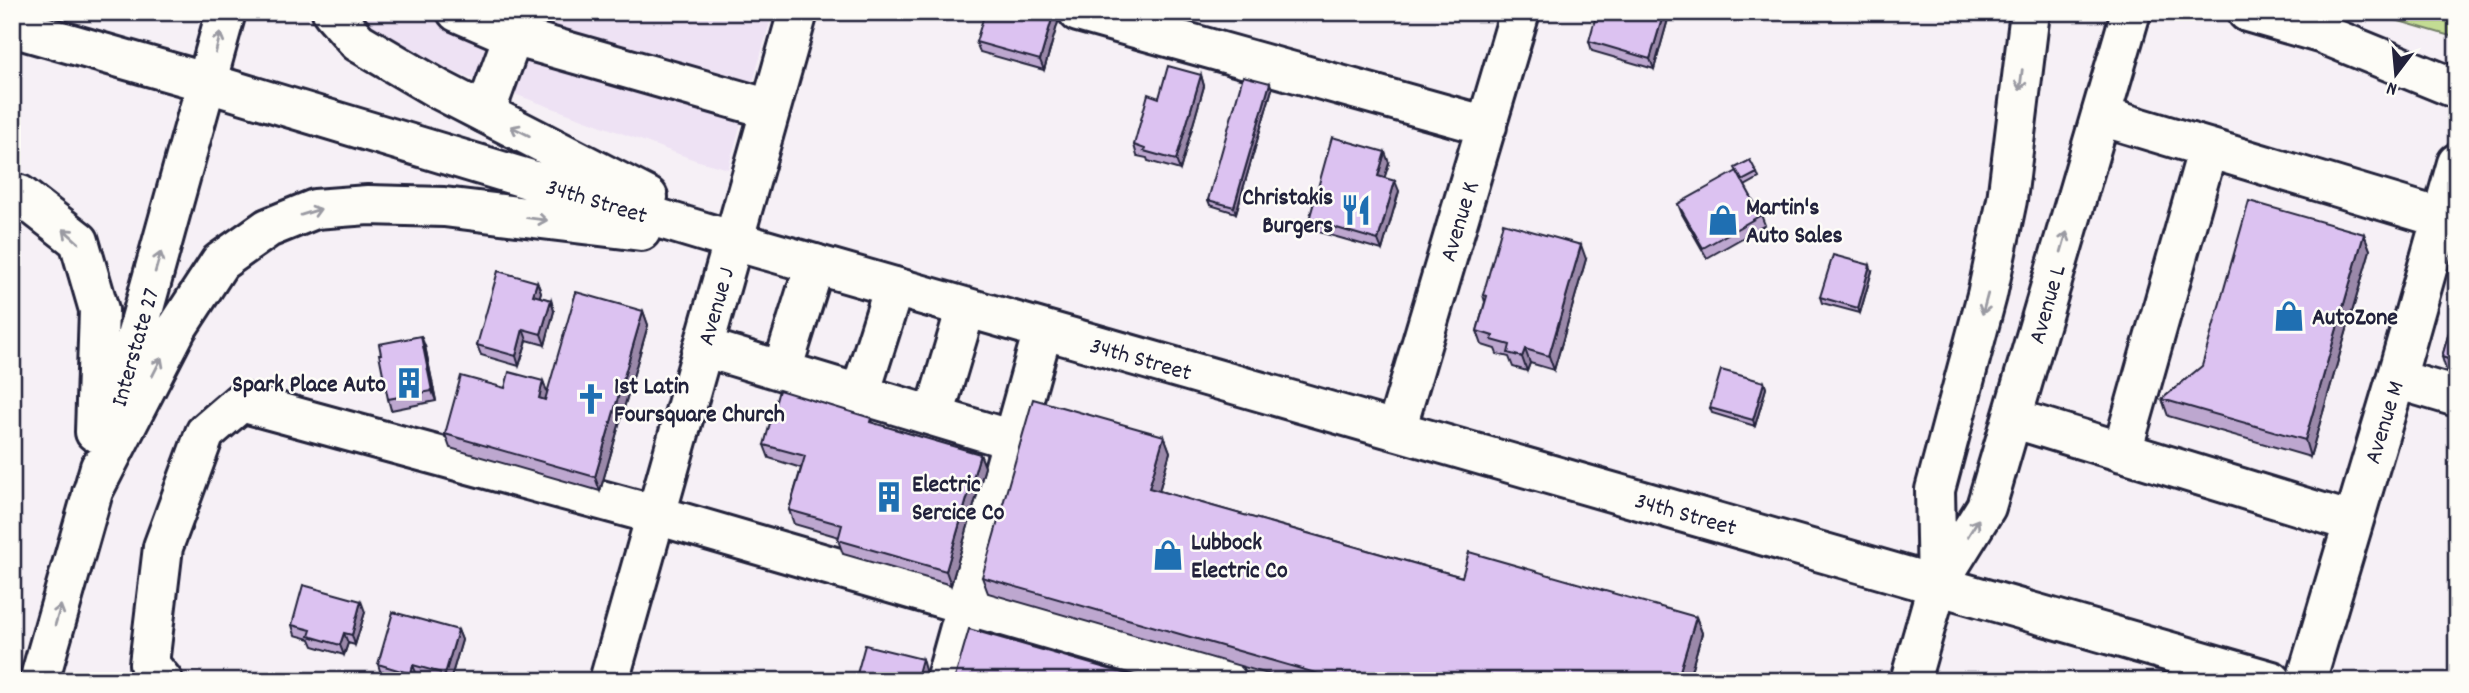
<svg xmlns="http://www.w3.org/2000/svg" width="2469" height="693" font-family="Dekko,sans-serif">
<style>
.built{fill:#eee2f4}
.green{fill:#c3dc93;stroke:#727f67;stroke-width:2}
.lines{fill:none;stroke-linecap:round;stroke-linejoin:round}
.minor-casing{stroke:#22223b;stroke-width:44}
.major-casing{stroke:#22223b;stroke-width:44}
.minor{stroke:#fdfcf7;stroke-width:38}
.major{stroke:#fdfcf7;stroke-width:38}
.wall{fill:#bda7cf;stroke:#22223b;stroke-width:2}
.shaded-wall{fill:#9a88a9;stroke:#22223b;stroke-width:2}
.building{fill:#dcc2f1;stroke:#22223b;stroke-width:2}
.oneway{stroke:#9a9aa2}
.labels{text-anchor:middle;stroke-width:5;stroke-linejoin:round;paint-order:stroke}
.poi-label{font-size:24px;font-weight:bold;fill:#22223b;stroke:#fdfcf7;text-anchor:start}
.street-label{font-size:24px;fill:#22223b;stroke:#fdfcf7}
</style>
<rect width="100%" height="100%" fill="#f6f0f6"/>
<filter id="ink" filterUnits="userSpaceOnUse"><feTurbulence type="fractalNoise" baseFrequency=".0143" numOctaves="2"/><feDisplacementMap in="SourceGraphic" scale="14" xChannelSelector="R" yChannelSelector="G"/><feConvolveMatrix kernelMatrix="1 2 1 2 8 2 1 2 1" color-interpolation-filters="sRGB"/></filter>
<g filter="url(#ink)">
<path class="built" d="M350,12h423l-45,157 -33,-9 -252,-92 -41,-17z"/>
<path class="green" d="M2368,12h89v26z"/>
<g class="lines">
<defs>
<path id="minor" d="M457,12l56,24 257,73
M1078,12l409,114
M2247,12l73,21 137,56
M485,113l28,-77
M2101,116l340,102
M703,347l309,93
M782,370l33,-106
M2396,379l61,18
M860,394l34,-107
M934,416l32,-108
M2012,418l340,104
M1396,430l124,-418
M2122,452l86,-304
M1937,586l-2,-96 52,-195 20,-95 23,-188
M163,681l-14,-17 14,-117 42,-114 36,-31 415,113 571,166
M609,681l189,-669
M945,681l98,-351
M1910,681l27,-95 49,-79 145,-495
M2306,681l90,-302 61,-216"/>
<path id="major" d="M332,12l26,30 80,47 210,108
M12,27l196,56 526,158 1538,440
M12,193l8,2 59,46 20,69 -4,122
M115,413l111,-401
M92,493l85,-165 43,-66 48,-34 47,-19 53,-4 76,2 197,24
M39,681l61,-214"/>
</defs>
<use href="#minor" class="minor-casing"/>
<use href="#major" class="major-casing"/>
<use href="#minor" class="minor"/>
<use href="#major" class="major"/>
</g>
<path class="wall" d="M1054,12l4,10 -14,48 -64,-18 -4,-10z
M1670,12l-16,57 -62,-18 -3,-10z
M1201,75l3,11 -24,84 -32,-9 -1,-3 -10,-2 -3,-11 25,-47z
M1272,89l-36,124 -26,-8 -2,-5z
M1389,163l-5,15 15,13 -17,59 -70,-20 -3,-10z
M1757,173l2,5 -14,8 16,29 4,10 -58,33 -25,-44 -4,-10z
M2364,234l6,16 -60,207 -142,-41 -6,-17z
M1586,259l-32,111 -24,-7 -3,8 -14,-4 -4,-10 -12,-3 -2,-5 -13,-4 -5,-14 8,-29 -2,-7z
M1872,271l-12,42 -38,-10 -2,-6z
M537,282l4,10 -2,5 12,3 3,11 -9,34 -18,-5 -8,26 -38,-11 -4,-10z
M2457,304v72l-10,-3 -5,-16z
M643,311l5,14 -48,166 -150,-43 -5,-14 60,-46 38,-7 4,11z
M425,346l11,55 -45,9 -3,-11z
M1764,382l2,6 -11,38 -43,-13 -2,-5z
M871,418l1,5 108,31 5,13 -34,118 -108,-31 -5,-14 1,-3 -45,-13 -5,-14 12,-42 -32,-10 -5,-13z
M1164,436l6,16 -11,39 303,86 234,40 6,16 -14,48h-396l-304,-88 -6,-16z
M365,612l-10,33 -7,-2 -4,12 -31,-9 -3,-7 -15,-4 -3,-10z
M458,630l4,10 -12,41h-14l-19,-6 -1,6h-12l-23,-7 -3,-10z"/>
<path class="shaded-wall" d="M1054,12l4,10 -14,48 -4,-10z
M1664,12h6l-16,57 -4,-10z
M1201,75l3,11 -24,84 -4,-10z
M1270,83l2,6 -36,124 -2,-6z
M1385,152l4,11 -7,23 -4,-10z
M1395,181l4,10 -17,59 -4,-10z
M2364,234l6,16 -60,207 -5,-17z
M1581,245l5,14 -32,111 -5,-14z
M1870,265l2,6 -12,42 -2,-5z
M537,282l4,10 -4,14 -4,-11z
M551,300l3,11 -9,34 -4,-11z
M643,311l5,14 -48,166 -5,-14z
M523,329l4,11 -8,26 -3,-10z
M421,336l4,10 11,55 -4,-10z
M1525,349l5,14 -3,8 -5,-14z
M543,381l5,14 -4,17 -5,-14z
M1764,382l2,6 -11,38 -2,-6z
M1164,436l6,16 -15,53 -6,-17z
M980,454l5,13 -34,118 -5,-14z
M361,601l4,11 -10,33 -3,-10z
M1696,617l6,16 -14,48h-11z
M458,630l4,10 -12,41h-3l-2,-7z
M344,633l4,10 -4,12 -4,-10z
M922,659l3,11 -2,11h-7z
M413,665l4,10 -1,6h-2l-3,-7z"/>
<path class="building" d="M985,12h69l-14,48 -64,-18z
M1597,12h67l-14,47 -61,-18z
M1168,66l33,9 -25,85 -32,-9 1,-2 -11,-4 14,-51 11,4z
M1243,76l27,7 -36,124 -26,-7z
M1332,137l53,15 -7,24 17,5 -17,59 -69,-20z
M1750,160l7,13 -15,8 -7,-13z
M1737,171l24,44 -58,33 -25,-44z
M2249,201l115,33 -59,206 -143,-41 40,-33z
M1503,223l78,22 -32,111 -24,-7 -3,8 -14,-4 2,-8 -18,-5 1,-4 -16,-5 10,-35 -4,-1z
M1833,255l37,10 -12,43 -38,-11z
M498,271l39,11 -4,13 18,5 -10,34 -18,-5 -7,27 -39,-11z
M576,292l67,19 -48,166 -150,-43 16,-58 44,12 4,-16 34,9 -4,17 6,2z
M2457,304v58l-15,-5z
M421,336l11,55 -44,8 -9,-45h2l-2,-10z
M1721,370l43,12 -11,38 -43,-12z
M779,390l92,28 -1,4 110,32 -34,117 -108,-31 4,-15 -53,-15 16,-54 -41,-11z
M1033,399l131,37 -15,52 313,89 7,-25 227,65 -19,64h-334l-361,-104z
M303,585l58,16 -9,34 -8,-2 -4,12 -31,-9 2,-6 -19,-5z
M393,612l65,18 -13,44 -32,-9 -2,9 -33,-10z
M969,629l182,52h-197z
M865,645l57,14 -6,22h-61z"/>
<defs><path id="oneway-shaft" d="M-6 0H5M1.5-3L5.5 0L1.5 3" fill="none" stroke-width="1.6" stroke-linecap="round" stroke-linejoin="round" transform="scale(1.75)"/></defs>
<g class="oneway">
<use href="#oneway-shaft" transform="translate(218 43) rotate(-76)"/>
<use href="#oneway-shaft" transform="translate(2021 80) rotate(97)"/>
<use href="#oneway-shaft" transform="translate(520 131) rotate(-153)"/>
<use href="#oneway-shaft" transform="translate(311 212) rotate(-17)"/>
<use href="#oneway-shaft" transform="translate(537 219) rotate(8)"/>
<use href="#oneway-shaft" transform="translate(71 236) rotate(-138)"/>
<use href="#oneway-shaft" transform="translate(2064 242) rotate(-74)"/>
<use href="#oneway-shaft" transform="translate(158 262) rotate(-74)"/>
<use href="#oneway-shaft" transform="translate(1985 304) rotate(105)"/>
<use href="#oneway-shaft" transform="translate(157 367) rotate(-63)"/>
<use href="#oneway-shaft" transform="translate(1973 528) rotate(-58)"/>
<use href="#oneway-shaft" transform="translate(58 615) rotate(-74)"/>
</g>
</g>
<defs>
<symbol id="restaurant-bare" viewBox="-9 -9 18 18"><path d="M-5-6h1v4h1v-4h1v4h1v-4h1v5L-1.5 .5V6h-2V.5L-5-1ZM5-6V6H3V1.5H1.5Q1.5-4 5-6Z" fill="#1f6fb2" stroke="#fdfcf7" stroke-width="2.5" paint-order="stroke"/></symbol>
<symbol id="shop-bare" viewBox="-9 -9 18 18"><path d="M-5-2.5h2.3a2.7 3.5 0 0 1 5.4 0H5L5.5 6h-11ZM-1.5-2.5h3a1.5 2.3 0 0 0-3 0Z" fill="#1f6fb2" stroke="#fdfcf7" stroke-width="2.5" paint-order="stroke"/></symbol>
<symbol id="building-bare" viewBox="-9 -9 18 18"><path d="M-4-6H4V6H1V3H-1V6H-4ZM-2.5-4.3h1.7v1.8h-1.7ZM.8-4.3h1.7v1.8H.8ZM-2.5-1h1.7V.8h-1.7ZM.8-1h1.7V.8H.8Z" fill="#1f6fb2" stroke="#fdfcf7" stroke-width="2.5" paint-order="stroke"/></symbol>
<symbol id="church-bare" viewBox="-9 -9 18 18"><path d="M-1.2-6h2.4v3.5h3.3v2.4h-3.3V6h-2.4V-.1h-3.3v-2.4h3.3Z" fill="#1f6fb2" stroke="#fdfcf7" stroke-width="2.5" paint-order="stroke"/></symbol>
</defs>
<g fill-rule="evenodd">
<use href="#restaurant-bare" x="1334" y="188" width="44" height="44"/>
<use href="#shop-bare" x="1701" y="198" width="44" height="44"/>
<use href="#shop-bare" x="2267" y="294" width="44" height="44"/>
<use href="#building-bare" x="387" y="361" width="44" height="44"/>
<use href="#church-bare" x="569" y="377" width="44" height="44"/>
<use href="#building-bare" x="867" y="475" width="44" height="44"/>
<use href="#shop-bare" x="1146" y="533" width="44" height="44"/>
</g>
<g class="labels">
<g class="poi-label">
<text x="1333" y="204" text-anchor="end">Christakis<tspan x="1333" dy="28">Burgers</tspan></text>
<text x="1746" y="214">Martin's<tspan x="1746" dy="28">Auto Sales</tspan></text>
<text x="2312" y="324">AutoZone</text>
<text x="386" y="391" text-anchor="end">Spark Place Auto</text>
<text x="614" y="393">1st Latin<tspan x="614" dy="28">Foursquare Church</tspan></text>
<text x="912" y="491">Electric<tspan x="912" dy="28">Sercice Co</tspan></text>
<text x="1191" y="549">Lubbock<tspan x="1191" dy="28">Electric Co</tspan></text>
</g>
<g class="street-label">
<text transform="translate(597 200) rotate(17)" y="8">34th Street</text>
<text transform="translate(1458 221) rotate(-73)" y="8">Avenue K</text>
<text transform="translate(2046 304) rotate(-74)" y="8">Avenue L</text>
<text transform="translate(715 306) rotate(-74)" y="8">Avenue J</text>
<text transform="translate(134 347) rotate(-74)" y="8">Interstate 27</text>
<text transform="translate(1141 358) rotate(16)" y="8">34th Street</text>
<text transform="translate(2383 422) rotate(-73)" y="8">Avenue M</text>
<text transform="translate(1686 513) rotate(16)" y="8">34th Street</text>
</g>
</g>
<rect width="2469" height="693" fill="none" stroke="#fdfcf7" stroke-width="42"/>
<rect x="21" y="21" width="2427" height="651" fill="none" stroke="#22223b" stroke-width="2.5" filter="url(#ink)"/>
<g transform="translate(2396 74) rotate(196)" stroke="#fdfcf7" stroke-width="5" paint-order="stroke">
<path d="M0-5L12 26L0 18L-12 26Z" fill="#22223b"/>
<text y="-10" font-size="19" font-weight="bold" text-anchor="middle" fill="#22223b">N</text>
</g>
</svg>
